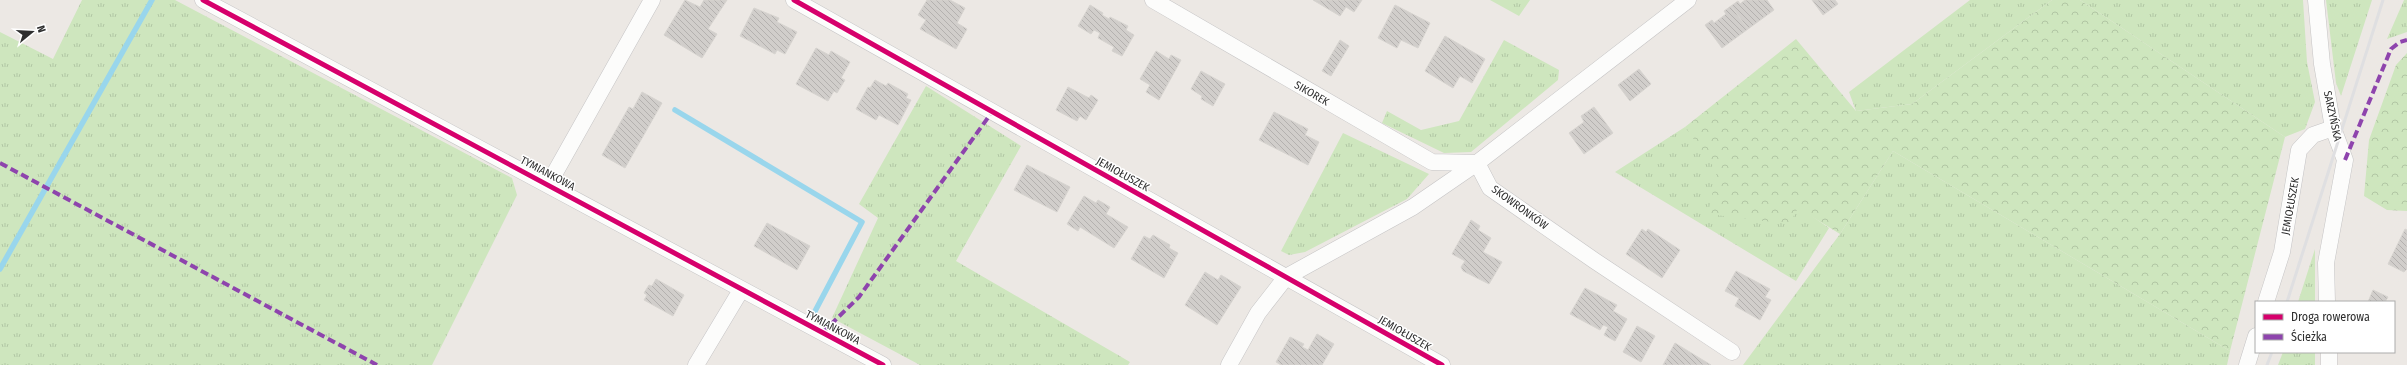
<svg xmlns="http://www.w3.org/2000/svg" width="2407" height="365" font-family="'Fira Sans Condensed',sans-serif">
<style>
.grass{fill:url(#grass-tufts)}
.forest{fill:url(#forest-crowns)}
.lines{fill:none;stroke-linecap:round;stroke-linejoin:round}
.stream{stroke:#99d6ec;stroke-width:5.5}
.building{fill:url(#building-back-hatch);stroke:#d7d4d0}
.minor-casing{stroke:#c5c4c5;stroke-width:17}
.minor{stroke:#fcfcfb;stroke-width:16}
.rail{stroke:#dfdfe1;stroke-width:3}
.quiet{stroke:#8e44ad;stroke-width:4;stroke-dasharray:8 4;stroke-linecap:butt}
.cycleway-casing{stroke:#fff;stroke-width:8}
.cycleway{stroke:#d6006c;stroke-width:5}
.labels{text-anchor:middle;stroke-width:3;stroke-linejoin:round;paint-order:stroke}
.street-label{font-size:11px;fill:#2e2e2e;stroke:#fff}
</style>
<defs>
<pattern id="grass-tufts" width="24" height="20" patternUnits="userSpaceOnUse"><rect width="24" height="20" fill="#cee6be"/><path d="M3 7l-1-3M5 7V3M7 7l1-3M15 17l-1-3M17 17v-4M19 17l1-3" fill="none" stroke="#b1c6a4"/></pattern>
<pattern id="forest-crowns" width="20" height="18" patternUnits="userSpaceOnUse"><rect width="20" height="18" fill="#cee6be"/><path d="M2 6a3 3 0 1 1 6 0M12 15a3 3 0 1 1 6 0" fill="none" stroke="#b1c6a4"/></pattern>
<pattern id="building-back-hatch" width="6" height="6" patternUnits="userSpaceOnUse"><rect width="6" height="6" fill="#d1cecb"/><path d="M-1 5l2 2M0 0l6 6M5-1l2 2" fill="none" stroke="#b4b1af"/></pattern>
</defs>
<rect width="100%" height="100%" fill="#ece8e4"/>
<path class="grass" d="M82,0h93l337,178 5,17 -85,170h-432v-333l53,27z
M1490,0h40l-11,16z
M1970,0h82l-140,104 -56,7 -7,-19z
M2080,0h223l4,62 8,40 -10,27 -20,8z
M2326,0h46l-31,96 -5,-13z
M2404,0h3v32l-20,7z
M1504,40l55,30 -1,10 -87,72 -27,1 -62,-30 5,-12 34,19 38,-9z
M926,86l95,60 -65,115 174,101 -2,3h-208l-88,-47 46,-100 -19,-14z
M1685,127l144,101 -33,53 -181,-109z
M1343,133l86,41 -22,25 -102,53 -16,3 -8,-4z
M1893,151l337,200 -3,14h-484l97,-131z
M2315,249v53h-17z
M2283,352h32v13h-37z"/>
<path class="forest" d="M2052,0h28l205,137 -55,214 -337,-200 -53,83 -42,-26 -9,16 -81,-10 9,-43 -32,-44 111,-88 60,72 56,-7z
M2407,53v158l-20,-1 -23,-14 5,-56 27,-75z"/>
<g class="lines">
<path class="stream" d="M675,110l187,112 -49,93
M0,269l152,-269"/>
</g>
<path class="building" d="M685,0l15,7 4,-7h23l-19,29 9,5 -15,24 -38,-23z
M927,0h23l15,8 -8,15 10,6 -11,20 -36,-20 6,-9 -8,-5z
M1313,0h49l-8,12 -8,-5 -6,9z
M1745,0h22l7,10 -26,19 -17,-23 7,-5 2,3z
M1812,0h23l3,4 -15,11z
M1090,5l13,8 -1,2 7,4 1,-2 18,9 -2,4 8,5 -12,21 -10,-5 2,-4 -16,-9 2,-5 -6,-3 -3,4 -13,-8z
M1395,5l35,18 -12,25 -17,-8 -4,8 -19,-10z
M1731,6l17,23 -26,19 -17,-23 7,-5 2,3 12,-9 -2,-3z
M754,8l25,10 -2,4 20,10 -12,22 -8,-4 -2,4 -35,-18z
M1445,36l40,23 -13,24 -12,-7 -7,12 -28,-17z
M1340,40l9,6 -18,30 -9,-5z
M816,48l13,7 2,-4 19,11 -9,16 4,2 -8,13 -3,-2 -6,10 -32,-17z
M1156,51l13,8 2,-4 10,5 -22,40 -13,-8 4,-7 -10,-6z
M1639,69l12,15 -21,17 -12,-16z
M1201,71l24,13 -12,22 -12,-7 1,-3 -11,-7z
M875,80l11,6 2,-3 20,11 -2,4 5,2 -13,25 -19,-10 -3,5 -20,-11 12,-22 2,1z
M1068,87l21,11 2,-3 7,5 -12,20 -6,-4 -3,5 -21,-11z
M642,92l20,11 -37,65 -23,-13 27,-48 4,2z
M1594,107l19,26 -29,21 -15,-21 15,-11 -3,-6z
M1274,112l34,17 -3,6 14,7 -11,23 -49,-25z
M1027,165l43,22 -13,25 -43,-22z
M1084,196l12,7 2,-3 12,7 -4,7 22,13 -14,21 -34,-21 -2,4 -11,-7z
M1471,220l9,6 -2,4 13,8 -8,14 19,10 -13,22 -26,-13 -2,-4 4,-6 -13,-7z
M767,223l43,23 -13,24 -43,-24z
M1642,229l4,3 2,-3 32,21 -18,28 -36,-24z
M2405,229l2,1v39l-3,3 -16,-8z
M1153,235l17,10 -1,3 9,5 -14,25 -33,-19 13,-23 6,3z
M1736,271l34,18 -5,8 6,3 -11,20 -25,-14 4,-8 -14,-7z
M1205,272l13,8 3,-5 20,12 -24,38 -32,-20z
M656,279l28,16 -11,21 -29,-16 3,-5 -3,-2 5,-8 3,1z
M1585,288l32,17 -4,6 14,8 -12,22 -11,-6 4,-8 -5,-2 -3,5 -30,-16z
M2373,290l15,7 -3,5h-17z
M1637,326l18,10 -14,26 -18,-10z
M1317,334l17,10 -12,21h-41l-5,-3 14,-25 14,7 -2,3 6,3z
M1675,343l36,22h-48z"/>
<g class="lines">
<defs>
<path id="minor" d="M203,0l680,365
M794,0l648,365
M1153,0l279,162 45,1
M1688,0l-211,163 13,25 105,73 137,91
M2316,0l6,64 11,64 12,32 -19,103 1,39
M548,185l104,-185
M2266,302l16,-50 17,-102 14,-15 20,-7
M2329,352v13
M696,365l45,-75
M1229,365l29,-52 28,-36 127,-70 64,-44
M2247,365l9,-29"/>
</defs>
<use href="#minor" class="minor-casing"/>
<use href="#minor" class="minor"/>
<path class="rail" d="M2287,302l96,-302
M2267,365l5,-13"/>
<path class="quiet" d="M2345,160l46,-111 9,-7 7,-2
M0,163l377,202
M822,333l37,-36 133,-185"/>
<defs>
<path id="cycleway" d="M203,0l680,365
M794,0l648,365"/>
</defs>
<use href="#cycleway" class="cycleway-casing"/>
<use href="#cycleway" class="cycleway"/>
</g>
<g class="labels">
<g class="street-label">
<text transform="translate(1312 93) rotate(30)" y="4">SIKOREK</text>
<text transform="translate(2333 116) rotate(78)" y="4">SARZYŃSKA</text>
<text transform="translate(548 173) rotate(28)" y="4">TYMIANKOWA</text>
<text transform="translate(1123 174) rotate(29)" y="4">JEMIOŁUSZEK</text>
<text transform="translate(2290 206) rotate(-80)" y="4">JEMIOŁUSZEK</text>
<text transform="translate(1520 207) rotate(36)" y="4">SKOWRONKÓW</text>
<text transform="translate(833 327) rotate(28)" y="4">TYMIANKOWA</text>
<text transform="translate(1405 333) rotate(30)" y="4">JEMIOŁUSZEK</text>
</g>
</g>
<rect x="2255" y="301" width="140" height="52" fill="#ffffff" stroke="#ababab"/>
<rect x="2263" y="314" width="20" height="6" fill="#d6006c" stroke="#ababab"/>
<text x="2291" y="321" font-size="12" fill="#2e2e2e">Droga rowerowa</text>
<rect x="2263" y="334" width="20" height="6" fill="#8e44ad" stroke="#ababab"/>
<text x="2291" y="341" font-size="12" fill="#2e2e2e">Ścieżka</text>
<g transform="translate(32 32) rotate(72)" stroke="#ffffff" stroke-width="3" paint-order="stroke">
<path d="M0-3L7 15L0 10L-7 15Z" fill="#2e2e2e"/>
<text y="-6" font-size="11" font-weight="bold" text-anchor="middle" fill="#2e2e2e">N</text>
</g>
</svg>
